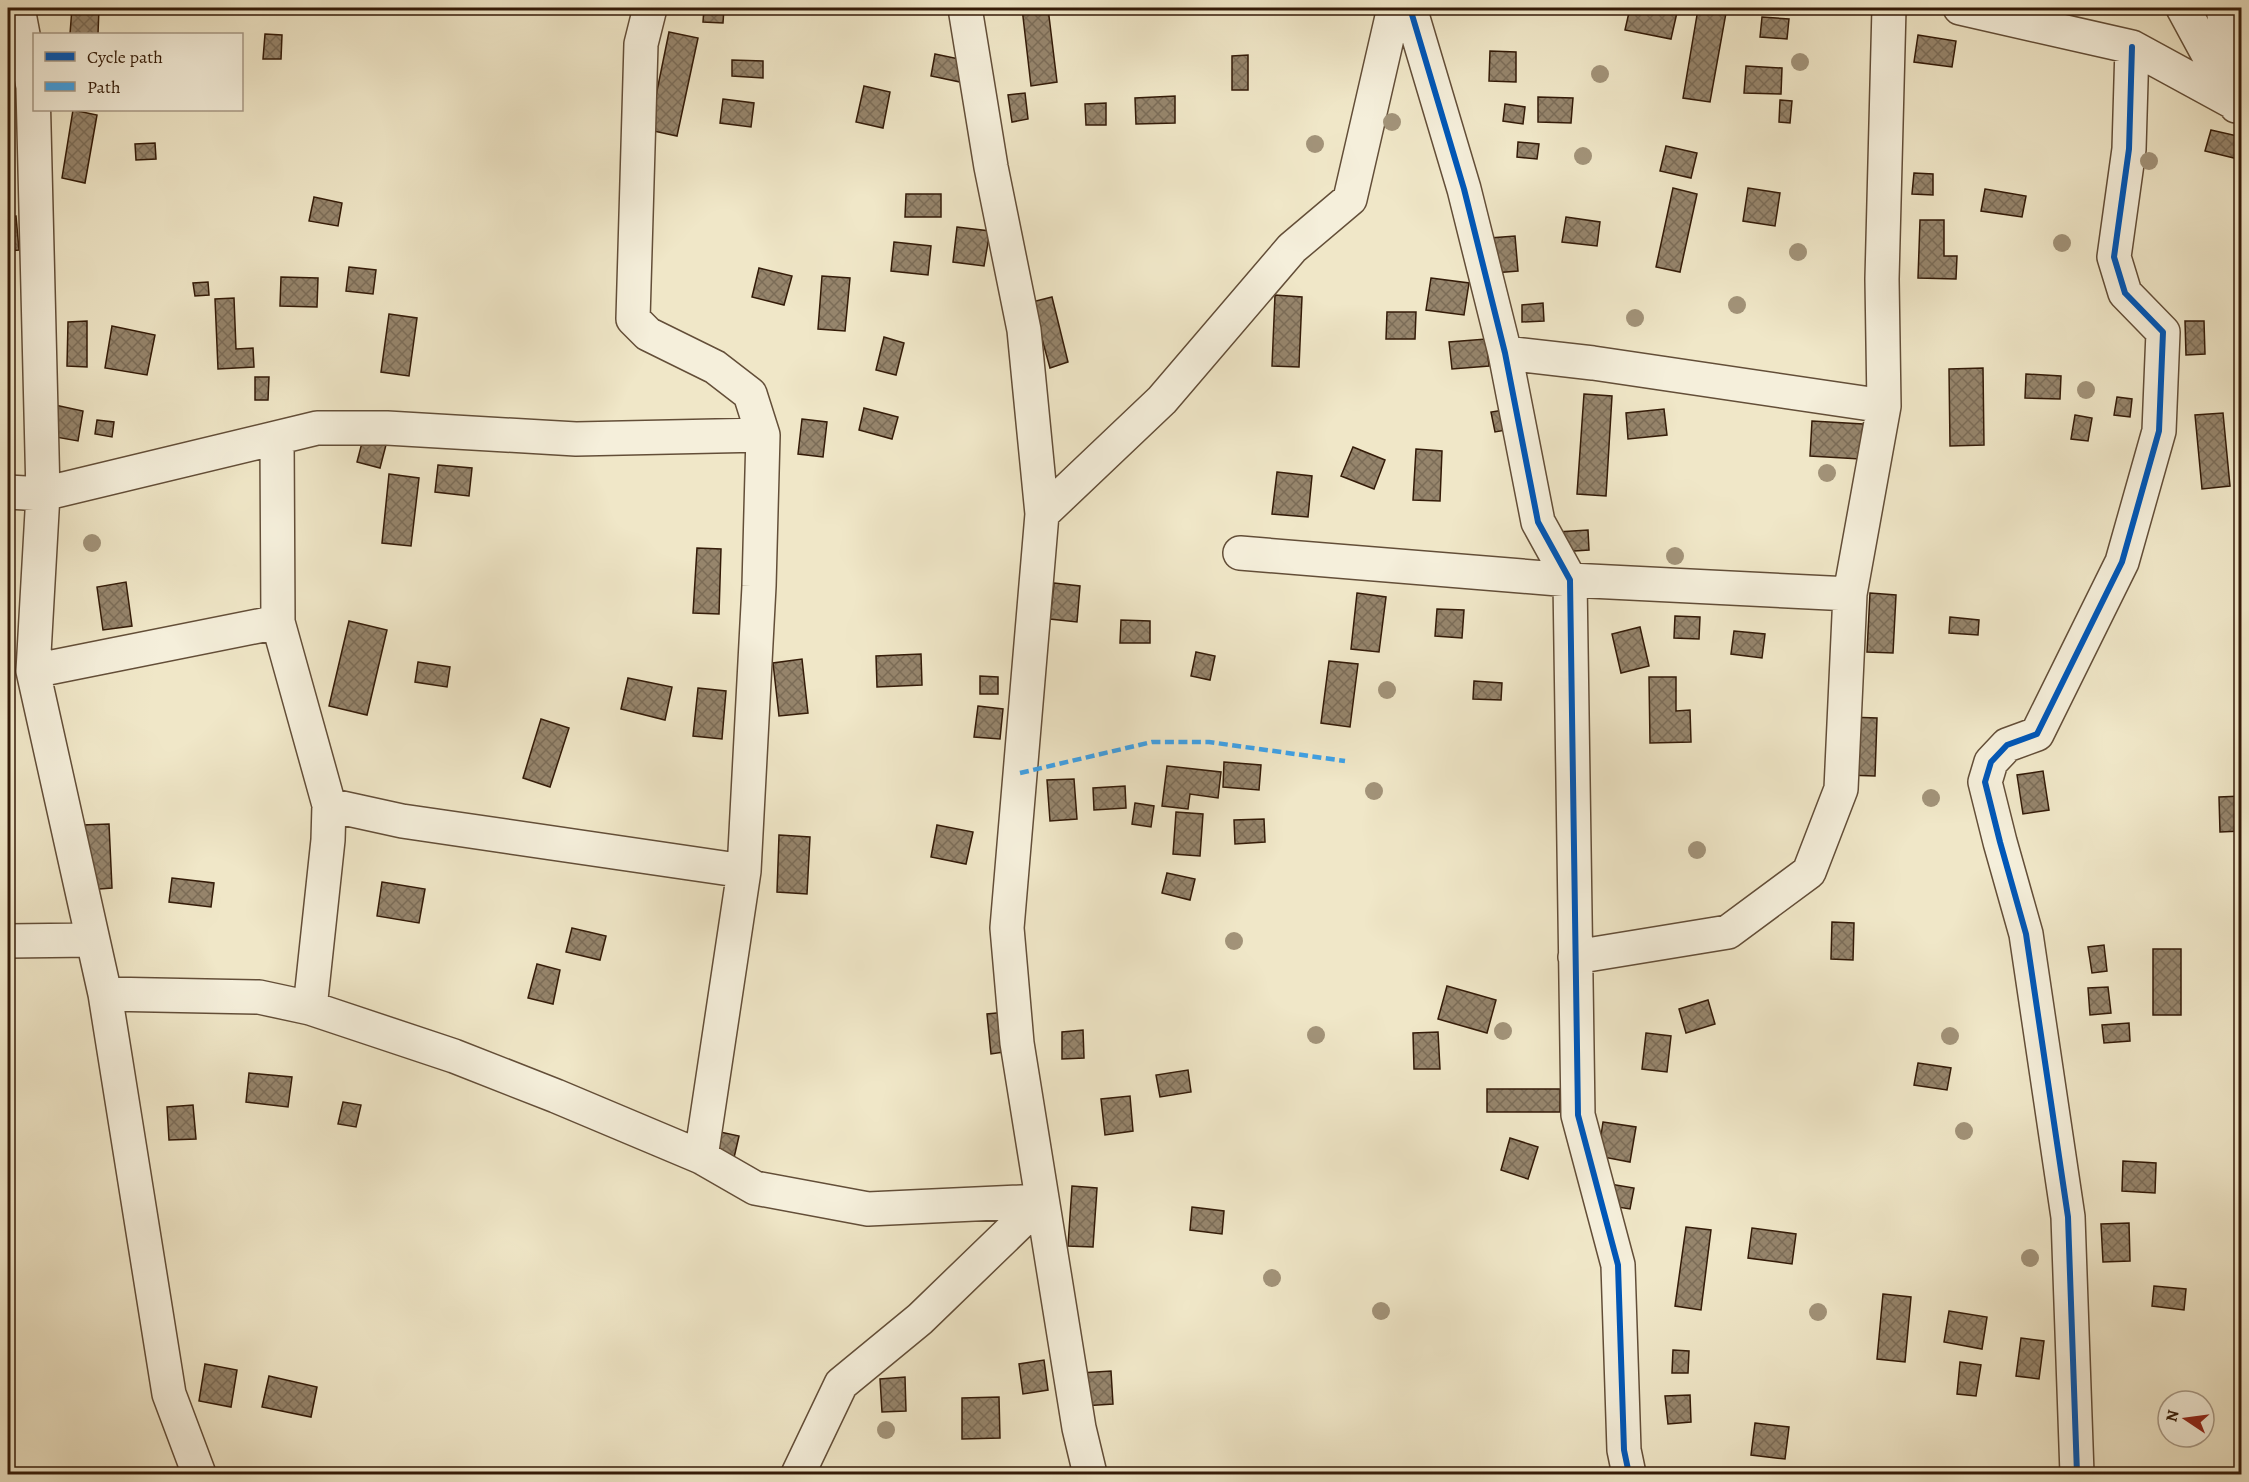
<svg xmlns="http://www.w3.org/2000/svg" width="2249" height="1482" font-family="Alegreya,serif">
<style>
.building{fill:url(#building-cross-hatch);stroke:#341b08;stroke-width:1.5}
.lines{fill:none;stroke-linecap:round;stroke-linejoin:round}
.street-casing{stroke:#634e38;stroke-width:36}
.street{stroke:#f5efdb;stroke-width:33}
.quiet{stroke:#3ea2e9;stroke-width:4.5;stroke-dasharray:9 4.5;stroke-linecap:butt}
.cycleway-casing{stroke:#f5efdb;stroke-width:10}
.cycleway{stroke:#0057b8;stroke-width:6}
.tree{fill:#a29379}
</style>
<defs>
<pattern id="building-cross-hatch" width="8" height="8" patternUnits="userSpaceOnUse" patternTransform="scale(1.5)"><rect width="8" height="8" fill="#96856c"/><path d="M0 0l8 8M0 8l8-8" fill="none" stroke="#7b6c57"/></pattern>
</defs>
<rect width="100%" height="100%" fill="#f0e7c8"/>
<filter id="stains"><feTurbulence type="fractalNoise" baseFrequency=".00333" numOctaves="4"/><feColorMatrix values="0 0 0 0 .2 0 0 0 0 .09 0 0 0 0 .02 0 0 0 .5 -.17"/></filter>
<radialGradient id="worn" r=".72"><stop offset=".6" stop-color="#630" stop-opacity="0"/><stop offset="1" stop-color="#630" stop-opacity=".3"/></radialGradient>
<path class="building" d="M72,8h27l-1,26h-28z
M704,8h20l-1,15 -20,-1z
M1022,8h26l9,74 -26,4z
M1630,8h48l-7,31 -46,-9z
M1698,9l28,4 -16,89 -27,-4z
M1762,17l27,2 -2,20 -27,-2z
M669,32l29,6 -21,98 -28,-6z
M265,34l17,1 -1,24h-18z
M1918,35l38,6 -4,26 -38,-5z
M1490,51l26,1v30l-27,-1z
M935,54l29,6 -4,22 -29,-6z
M1248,55v35h-16v-34z
M732,60l31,1v17l-31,-2z
M1746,66l36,2 -1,26 -37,-1z
M864,86l26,6 -7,36 -27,-6z
M1025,93l3,26 -16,3 -4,-27z
M1175,96v27l-39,1 -1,-26z
M1538,97l35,1 -2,25 -33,-1z
M723,99l31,4 -3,24 -31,-4z
M1780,100l12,1 -2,22 -11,-1z
M1106,103v22h-20l-1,-21z
M1505,104l20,3 -2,17 -20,-3z
M73,110l24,5 -12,68 -23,-5z
M2211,130l31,7v23l-37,-9z
M1518,142l21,2 -2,15 -20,-2z
M155,143l1,16 -20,1 -1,-16z
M1666,146l31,7 -6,25 -31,-7z
M1914,173l19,1v21l-21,-1z
M1673,188l24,6 -17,78 -24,-5z
M1748,188l32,5 -5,33 -32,-5z
M1985,189l41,7 -4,21 -41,-6z
M906,194h35v23h-36z
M314,197l28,6 -4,23 -29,-5z
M16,216l3,34 -11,1v-34z
M1566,217l34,5 -3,24 -35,-4z
M1920,220h24v36h13l-1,23 -38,-1z
M957,227l33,4 -6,35 -31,-4z
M1515,236l3,35 -24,2 -4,-35z
M894,242l37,4 -3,29 -37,-4z
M349,267l27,3 -3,24 -27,-3z
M759,268l33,8 -8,29 -32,-8z
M822,276l28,2 -5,53 -27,-2z
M281,277l37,1 -1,29 -37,-1z
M1431,278l38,5 -5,32 -38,-5z
M208,282l1,13 -14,1 -2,-13z
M1275,295l27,2 -3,70 -27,-1z
M1052,297l16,65 -18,6 -18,-66z
M234,298l2,51 17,-1 1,19 -36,2 -3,-70z
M1543,303l1,18 -22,1v-17z
M1387,312h29l-1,27h-29z
M389,314l28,4 -8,58 -28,-4z
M87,321v46l-20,-1 1,-44z
M2185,321h19l1,33 -19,1z
M112,326l43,9 -8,40 -42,-7z
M884,337l20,6 -8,32 -20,-5z
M1486,339l3,27 -37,3 -3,-27z
M1983,368l1,77 -34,1 -1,-77z
M2026,374l35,2 -1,23 -35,-1z
M255,377h14l-1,23h-13z
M1584,394l28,2 -6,100 -29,-2z
M2117,397l15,2 -2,18 -16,-2z
M55,405l28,6 -5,30 -28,-5z
M864,408l34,9 -6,22 -33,-9z
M1509,409l3,20 -17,3 -4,-20z
M1664,409l3,26 -39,4 -2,-26z
M2223,413l7,73 -28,3 -7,-74z
M2075,415l17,3 -4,23 -17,-2z
M802,419l25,3 -4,35 -25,-3z
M97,420l17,2 -2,15 -17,-3z
M1812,421l51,3 -3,35 -50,-3z
M364,435l23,6 -7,27 -23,-6z
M1353,447l32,13 -11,29 -33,-13z
M1416,449l26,2 -2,50 -27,-1z
M438,465l34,3 -3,28 -34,-4z
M1277,472l35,4 -4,41 -36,-3z
M389,474l30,4 -8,68 -29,-3z
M1588,530l1,20 -30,2 -2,-20z
M697,548l24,1 -2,65 -26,-1z
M126,582l6,44 -29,4 -6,-43z
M1054,583l26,3 -3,36 -27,-3z
M1357,593l29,4 -7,55 -28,-3z
M1870,593l26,2 -3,58 -26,-1z
M1437,609l27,1 -2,28 -27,-2z
M1675,616l25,1 -1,22 -25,-1z
M1950,617l29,3 -1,15 -29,-2z
M1121,620l29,1v22h-30z
M349,621l38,9 -20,85 -38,-9z
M1640,627l9,39 -28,7 -9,-39z
M1734,631l31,3 -3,24 -31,-4z
M1196,652l19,4 -5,24 -19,-4z
M921,654l1,31 -45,2 -1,-31z
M802,659l6,54 -29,3 -6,-53z
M1329,661l29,3 -8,63 -29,-4z
M418,662l32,5 -3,20 -32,-5z
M980,676l18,1v17h-18z
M1649,677h27v34l14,-1 1,32 -41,1z
M628,678l44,9 -7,33 -44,-11z
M1474,681l28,2 -1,17 -28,-1z
M698,688l28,3 -4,48 -29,-3z
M978,706l25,3 -3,30 -26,-2z
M1848,717l29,1 -2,58 -29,-1z
M541,719l28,9 -19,59 -27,-9z
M1224,762l37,3 -2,25 -36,-3z
M1167,766l54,6 -3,26 -28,-4 -2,15 -26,-3z
M2043,771l6,39 -26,4 -6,-39z
M1074,779l3,40 -27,2 -3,-41z
M1125,786l1,22 -32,2 -1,-22z
M2242,796v35l-22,1 -1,-35z
M1135,803l19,3 -3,21 -19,-3z
M1176,812l27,2 -3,42 -27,-2z
M1264,819l1,23 -30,2 -1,-24z
M109,824l3,64 -26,2 -4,-65z
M937,825l36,7 -7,32 -35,-7z
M779,835l31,2 -3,57 -30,-2z
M1167,873l28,6 -5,21 -28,-7z
M172,878l42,5 -3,24 -42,-5z
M382,882l43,7 -6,34 -42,-7z
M1832,922l22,1 -1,37 -22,-1z
M572,928l34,8 -6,24 -34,-8z
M2104,945l3,26 -15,2 -4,-26z
M2153,949h28v66h-28z
M537,964l23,6 -7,34 -25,-6z
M1447,986l49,14 -9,33 -49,-14z
M2108,987l3,26 -21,2 -2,-27z
M1708,1000l7,24 -29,9 -7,-24z
M1006,1012l4,39 -19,3 -4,-40z
M2129,1023l1,18 -26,2 -2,-18z
M1083,1030l1,28 -22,1v-27z
M1438,1032l2,37h-26l-1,-36z
M1646,1033l25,3 -4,36 -25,-3z
M1918,1063l33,5 -4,22 -33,-5z
M1188,1070l3,22 -31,5 -4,-22z
M249,1073l43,4 -4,30 -42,-5z
M1487,1089h73v23h-73z
M1130,1096l3,35 -28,4 -4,-36z
M343,1102l18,3 -5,22 -18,-3z
M193,1105l3,34 -27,1 -2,-33z
M1603,1122l33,5 -6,35 -32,-6z
M711,1130l28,6 -6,26 -28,-6z
M1510,1138l28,9 -10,32 -27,-9z
M2123,1161l33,2 -1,30 -33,-2z
M1610,1184l24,4 -4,21 -25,-4z
M1072,1186l25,2 -4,59 -25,-1z
M1192,1207l32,4 -2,23 -32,-4z
M2129,1223l1,38 -27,1 -2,-38z
M1686,1227l25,3 -10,80 -26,-4z
M1752,1228l44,6 -4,30 -44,-6z
M2154,1286l32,3 -2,21 -32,-4z
M1883,1294l28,3 -6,65 -28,-3z
M1949,1311l38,6 -5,32 -38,-7z
M2021,1338l23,3 -5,38 -23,-3z
M1673,1350l16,1 -1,22h-16z
M1044,1360l4,30 -25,4 -4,-30z
M1960,1362l21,3 -5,31 -19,-2z
M205,1364l32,6 -6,37 -32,-6z
M1111,1371l2,33 -30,2 -3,-33z
M269,1376l48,11 -6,30 -49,-10z
M905,1377l1,34 -24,1 -2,-33z
M1690,1395l1,27 -23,2 -3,-28z
M999,1397l1,41 -38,1v-41z
M1755,1423l34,4 -4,32 -34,-4z"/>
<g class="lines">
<defs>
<path id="street" d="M18,8l15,79 10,407 -10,177 72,323 64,400 30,80
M650,8l-9,36 -8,275 15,15 67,33 35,27 13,41 -4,151 -15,285 -43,286
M965,8l26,159 33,163 18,184 -35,414 10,115 62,385 11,46
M1410,8l54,181 41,164 33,169 32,58 8,535 40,150 6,185 5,24
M1960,8l172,39 110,60
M2183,8l53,98
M2223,8l11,78
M1505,353l88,10 291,43
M277,438l1,184 51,183 -1,35 -18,168
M8,492l35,2 274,-66h70l189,11 187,-4
M1042,514l120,-114 130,-152 58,-49 44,-191
M1240,553l330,27 280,14
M33,671l245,-49
M329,805l73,16 342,50
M8,941l84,-1
M1575,957l153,-25 81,-60 32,-83 9,-195 34,-188 -2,-127 7,-271
M105,994l154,3 51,11 144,48 102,40 145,61 54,31 113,21 174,-8
M798,1474l43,-90 79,-65 122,-118
M2077,1474l-9,-257 -42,-283 -26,-92 -15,-60 6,-20 16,-17 30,-11 85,-172 37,-131 4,-99 -38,-39 -11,-36 15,-108 3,-102"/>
</defs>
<use href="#street" class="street-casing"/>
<use href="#street" class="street"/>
<path class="quiet" d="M1020,773l132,-31h57l136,19"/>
<defs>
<path id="cycleway" d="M1410,8l54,181 41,164 33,169 32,58 8,535 40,150 6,185 5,24
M2077,1474l-9,-257 -42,-283 -26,-92 -15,-60 6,-20 16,-17 30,-11 85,-172 37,-131 4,-99 -38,-39 -11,-36 15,-108 3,-102"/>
</defs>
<use href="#cycleway" class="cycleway-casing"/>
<use href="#cycleway" class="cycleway"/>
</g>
<g class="tree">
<circle cx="1800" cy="62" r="9"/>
<circle cx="1600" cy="74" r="9"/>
<circle cx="1392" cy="122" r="9"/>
<circle cx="1315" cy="144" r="9"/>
<circle cx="1583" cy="156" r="9"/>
<circle cx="2149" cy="161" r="9"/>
<circle cx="2062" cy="243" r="9"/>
<circle cx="1798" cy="252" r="9"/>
<circle cx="1737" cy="305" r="9"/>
<circle cx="1635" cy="318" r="9"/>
<circle cx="2086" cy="390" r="9"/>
<circle cx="1827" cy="473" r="9"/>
<circle cx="92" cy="543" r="9"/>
<circle cx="1675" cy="556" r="9"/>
<circle cx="1387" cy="690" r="9"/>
<circle cx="1374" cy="791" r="9"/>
<circle cx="1931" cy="798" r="9"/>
<circle cx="1697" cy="850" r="9"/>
<circle cx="1234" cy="941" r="9"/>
<circle cx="1503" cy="1031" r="9"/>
<circle cx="1316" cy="1035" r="9"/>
<circle cx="1950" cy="1036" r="9"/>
<circle cx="1964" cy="1131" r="9"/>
<circle cx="2030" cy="1258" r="9"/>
<circle cx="1272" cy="1278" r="9"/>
<circle cx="1381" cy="1311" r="9"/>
<circle cx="1818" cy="1312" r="9"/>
<circle cx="886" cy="1430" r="9"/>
</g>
<rect width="2249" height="1482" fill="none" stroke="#f0e7c8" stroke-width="30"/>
<rect x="9" y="9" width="2231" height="1464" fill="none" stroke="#341b08" stroke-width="3"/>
<rect x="15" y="15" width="2219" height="1452" fill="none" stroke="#341b08" stroke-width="1.5"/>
<rect x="33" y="33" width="210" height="78" fill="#f5efdb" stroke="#a89a87" stroke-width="1.5"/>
<rect x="45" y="52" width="30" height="9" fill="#0057b8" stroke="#a89a87" stroke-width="1.5"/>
<text x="87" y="63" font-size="18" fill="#341b08">Cycle path</text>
<rect x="45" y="82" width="30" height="9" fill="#3ea2e9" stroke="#a89a87" stroke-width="1.5"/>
<text x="87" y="93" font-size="18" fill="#341b08">Path</text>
<g transform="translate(2186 1419) rotate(283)"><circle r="28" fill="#f5efdb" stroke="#a89a87" stroke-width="1.5"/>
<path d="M0-4.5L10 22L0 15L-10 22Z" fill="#8f2418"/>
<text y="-9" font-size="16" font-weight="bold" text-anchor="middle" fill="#341b08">N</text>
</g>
<rect width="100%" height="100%" filter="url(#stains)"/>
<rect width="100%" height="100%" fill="url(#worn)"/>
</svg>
